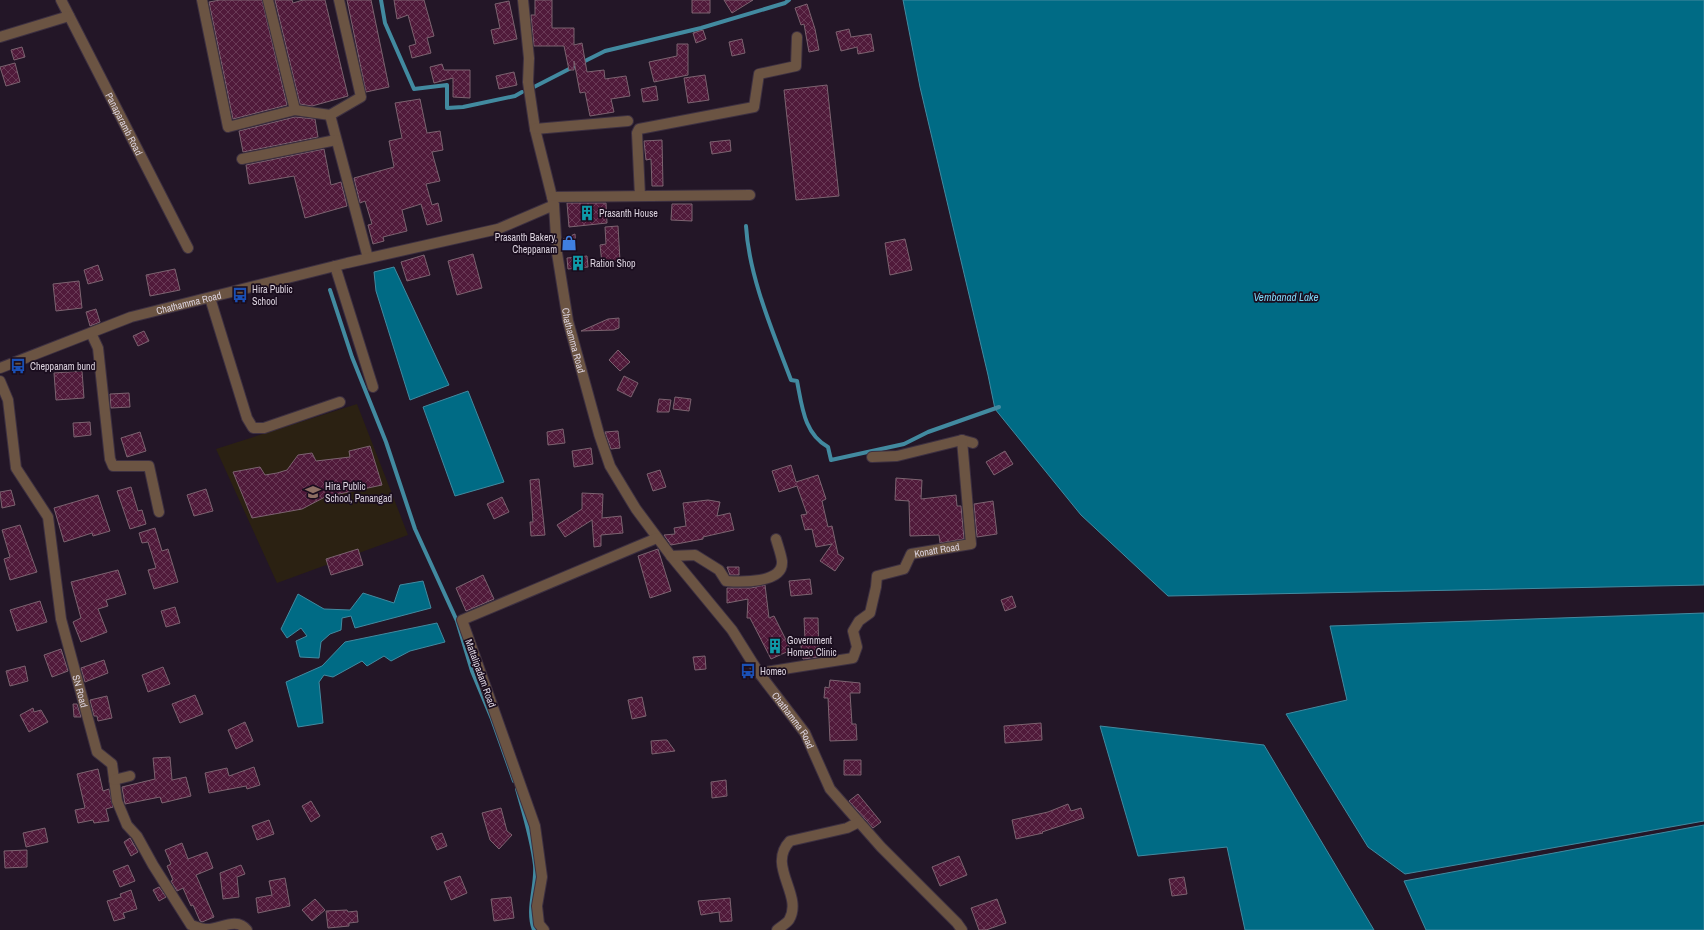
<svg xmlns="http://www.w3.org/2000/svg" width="1704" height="930" font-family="'Archivo Narrow',sans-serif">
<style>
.education{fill:#2b2112}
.water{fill:#006b85;stroke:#428aa0}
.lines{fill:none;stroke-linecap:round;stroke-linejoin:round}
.stream{stroke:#428aa0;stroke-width:4}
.building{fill:url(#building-cross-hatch);stroke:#7c6370}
.minor-casing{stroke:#3d3041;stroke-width:12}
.minor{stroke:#6b5443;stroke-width:10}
.labels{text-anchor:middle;stroke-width:3.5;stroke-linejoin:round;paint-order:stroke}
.street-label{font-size:10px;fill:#dcd3df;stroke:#1a0d1e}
.poi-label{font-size:10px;fill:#dcd3df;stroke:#1a0d1e;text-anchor:start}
.water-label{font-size:11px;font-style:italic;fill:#7cd6f5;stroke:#1a0d1e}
</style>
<defs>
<pattern id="building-cross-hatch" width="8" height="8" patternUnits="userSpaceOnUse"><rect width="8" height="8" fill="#501a3a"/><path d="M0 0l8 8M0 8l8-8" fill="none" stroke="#693a56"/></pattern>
</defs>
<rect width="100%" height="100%" fill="#231627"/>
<path class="education" d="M357,404l51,131 -131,48 -61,-134z"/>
<path class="water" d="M903,0h801v585l-536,11 -87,-81 -86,-106 -7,-34 -68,-288z
M394,267l55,118 -39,15 -34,-109 -2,-19z
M468,391l36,91 -49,14 -32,-89z
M423,581l8,27 -76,20 -4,-12 -9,2 -1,12 -11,4 -9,8 -2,16 -19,-1 -4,-16 11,-5 -6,-8 -14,10 -6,-9 17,-35 26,15 26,1 13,-17 31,10 6,-18z
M1704,613v208l-299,53 -37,-27 -82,-133 61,-14 -17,-74z
M437,623l8,19 -35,9 -19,10 -7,-5 -17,10 -5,-5 -29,16 -9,-2 -5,7 4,41 -25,4 -12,-45 36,-16 23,-24z
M1100,726l164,19 110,185h-129l-18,-83 -89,9z
M1704,825v105h-278l-22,-49z"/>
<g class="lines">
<path class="stream" d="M381,0l4,23 29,66 33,-4v23l16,-1 52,-11 7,-4
M581,63l24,-12 96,-23 84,-25 4,-3
M534,87l39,-20
M746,226c3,51 27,106 45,154l6,1c5,25 7,53 31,66l3,13 73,-16 24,-12 71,-25
M330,290l22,67 34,85 29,87 42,92 15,50 20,48 22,62
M517,789c7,25 15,50 18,76 2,21 -9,44 -1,65"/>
</g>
<path class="building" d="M220,0h42l25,105 -54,14 -24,-117z
M275,0h17l1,3 10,-3h22l23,96 -36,10 -12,-2z
M347,0h24l18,87 -23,5z
M394,0h30l10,36 -7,2 4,15 -19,5 -3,-12 7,-2 -8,-29 -11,4z
M535,0h17v28h22v17l8,-2 5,29 17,-2 1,9 21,-3 4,20 -19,3 3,13 -24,4 -5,-24 -5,1 -6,-32v9h-5l-5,-24h-30l-3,-31h4z
M692,0h18v13h-18z
M724,0h29l-21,13z
M509,1l8,38 -23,5 -3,-14 9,-2 -5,-24z
M807,4l8,25 4,21 -10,2 -5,-28 -3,1 -6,-17z
M849,29l2,8 20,-3 3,17 -16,3 -1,-7 -16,4 -5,-19z
M703,30l3,9 -10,4 -3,-10z
M742,39l3,14 -13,3 -3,-14z
M677,44h11v31l-34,7 -5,-20 28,-6z
M22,47l3,10 -11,3 -3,-10z
M15,63l5,19 -14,4 -6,-19z
M442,64l2,6h26v28l-17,-1v-19l-19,5 -4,-16z
M514,72l3,13 -18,4 -3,-13z
M705,75l4,25 -21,3 -4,-25z
M827,85l12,111 -43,4 -12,-110z
M656,86l2,14 -15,2 -2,-13z
M420,99l7,34 13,-2 3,19 -11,2 8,29 -14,3 6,21 6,-2 4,18 -15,4 -6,-21 -19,6 5,21 -24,6 1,4 -11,3 -5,-19 4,-1 -7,-23 -5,2 -6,-25 40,-11 -5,-26 13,-3 -7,-35z
M295,117l20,2 3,18 -75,15 -4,-21z
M662,140l1,46h-11l-1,-27 -5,1 -2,-19z
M730,140l1,11 -19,3 -2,-12z
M324,149l7,36 10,-3 6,24 -42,12 -11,-42 -45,8 -3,-19z
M567,203h39l1,20 -38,4z
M672,204h20v17l-21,-1z
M618,226l2,35 -18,2 -2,-18 6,-1 -1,-17z
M575,234l1,15h-12l-1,-10z
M905,239l7,31 -22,5 -5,-32z
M473,254l9,34 -25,7 -9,-34z
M424,255l6,20 -23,6 -6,-19z
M587,256l1,11 -20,2 -1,-11z
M98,265l5,15 -15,4 -4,-14z
M175,269l5,21 -30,6 -4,-21z
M79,281l3,27 -26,3 -3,-27z
M96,309l4,13 -10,4 -4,-14z
M619,318v10l-5,2 -33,1 27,-12z
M144,331l5,10 -11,5 -5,-10z
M618,350l12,12 -10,9 -11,-11z
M82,371l2,27 -28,2 -2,-27z
M624,376l14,7 -7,14 -14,-7z
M129,393l1,14 -19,1 -1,-14z
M675,397l16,2 -2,12 -16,-2z
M659,399l12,1 -2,12h-12z
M90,422l1,13 -17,2 -1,-14z
M563,429l2,14 -17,2 -1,-13z
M618,431l2,17 -9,1 -6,-17z
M140,432l6,19 -19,6 -6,-19z
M370,446l12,39 -57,12 -23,12 -50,9 -19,-46 27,-5 5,8 12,-2 10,-3 11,-15 14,-2 4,8 34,-4 -1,-6z
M591,448l2,16 -19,3 -2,-16z
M1005,451l8,13 -19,11 -8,-13z
M791,465l5,17 22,-7 8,24 -4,2 6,26 4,-1 6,28 6,4 -9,13 -15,-10 12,-17 -16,3 -4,-18 -7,1 -4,-15 6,-1 -10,-28 -18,6 -7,-21z
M660,470l6,17 -13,4 -6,-17z
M896,478l26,2 -1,19 35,-4 1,11h4l3,33 -24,4 -1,-8 -29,1 -1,-35 -14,-1z
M539,479l6,56 -14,1 -1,-14h3l-3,-42z
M131,487l7,24 4,-1 4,14 -16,5 -13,-38z
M206,489l7,22 -19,5 -7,-21z
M11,490l4,15 -13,3 -2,-16z
M582,493l21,1 -1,24 19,-2 2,17 -22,2v11l-7,1 -2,-27 -27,17 -8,-12 25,-16z
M98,495l12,36 -17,5 -1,-3 -28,9 -10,-34z
M502,497l7,15 -15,7 -7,-15z
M708,500l12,2 -3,14 13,-3 4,17 -31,7v2l-32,6 -7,-10 11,-1 -1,-6 12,-2 -3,-23z
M993,501l4,33 -20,3 -3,-33z
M20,525l17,47 -27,8 -6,-21 6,-2 -8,-27z
M155,528l7,23 6,-2 10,33 -24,7 -6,-19 8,-2 -8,-26 -6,1 -3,-10z
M358,549l5,16 -32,10 -5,-16z
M658,549l13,42 -21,7 -12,-42z
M727,567h12v8h-9z
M118,570l8,24 -20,6 2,6 -10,3 9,23 -26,10 -8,-20 8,-4 -10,-36z
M483,575l11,24 -28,12 -10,-23z
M810,579l2,15 -21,2 -2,-15z
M765,585l4,33 5,-2 17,34 -20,9 -21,-41h-3l1,-19 -21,4v-15h24z
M1012,596l4,11 -11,4 -4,-11z
M40,601l7,21 -30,9 -7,-21z
M175,607l5,16 -14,4 -5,-16z
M804,618h14l1,39 -16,2 -3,-19h5z
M61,649l7,22 -16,6 -8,-22z
M705,656l1,13 -11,1 -2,-13z
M104,660l4,13 -23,9 -4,-14z
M25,666l3,15 -18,5 -4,-15z
M163,667l7,17 -22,8 -6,-17z
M830,680l30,3v10h-10l2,31h4l1,16 -27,1 -2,-43h-4l1,-11 4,1z
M195,695l8,19 -23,9 -8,-19z
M107,696l5,22 -14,3 -1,-5h-3l-4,-16z
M642,697l4,19 -14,3 -4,-19z
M73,704h4l4,13h-7z
M33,708l1,4 7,-2 7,12 -19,10 -9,-17z
M245,722l8,19 -17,8 -8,-19z
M1041,723l1,17 -37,3 -1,-17z
M664,740h3l8,11 -23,3 -1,-13z
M170,757l2,23 14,-3 5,19 -29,7 -2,-6 -35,7 -3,-17 33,-8 -2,-21z
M844,760h17v15h-17z
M254,767l6,18 -13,4 -1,-3 -37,7 -4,-20 22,-5 2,8z
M98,769l5,22 6,-2 4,18 -7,2 3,12 -15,2 -1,-3 -15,3 -3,-13 10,-2 -8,-34z
M726,780l1,16 -15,2 -1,-16z
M858,794l23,28 -8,6 -24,-27z
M311,801l9,15 -9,6 -9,-16z
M1068,804l3,7 10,-3 3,10 -42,14 1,1 -27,6 -4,-19 36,-8z
M501,808l6,23 5,4 -13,14 -9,-9 -8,-27z
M269,820l5,14 -17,6 -5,-14z
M45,828l3,14 -22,5 -3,-14z
M442,833l5,13 -10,4 -6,-13z
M130,838l8,14 -7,4 -7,-14z
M182,843l6,16 19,-7 6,16 -17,7 18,42 -12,5 -2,-1 -7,-16 -2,1 -8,-18 -6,3 -6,-10 2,-1 -6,-14 4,-2 -6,-14z
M27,850v17l-22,1 -1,-17z
M959,856l8,19 -27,11 -8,-19z
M128,865l7,16 -15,6 -7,-16z
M241,865l4,9 -8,3 2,20 -16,2 -3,-26z
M460,876l7,17 -16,7 -7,-18z
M1184,877l3,17 -15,2 -3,-17z
M285,878l5,28 -32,7 -2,-15 16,-3 -3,-14z
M159,887l7,10 -7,4 -6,-11z
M131,890l6,19 -14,4 2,5 -11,3 -7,-20 14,-4 -1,-3z
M511,897l3,21 -20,3 -3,-22z
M730,898l2,23 -12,1 -1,-10 -18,3 -3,-14z
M315,899l10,11 -13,11 -10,-11z
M997,899l9,24 -20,7h-7l-8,-22z
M347,910l1,2 9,-1 1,11 -9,1v3l-21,2 -2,-17z"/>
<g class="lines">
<defs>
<g id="minor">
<path id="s1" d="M61,0l127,248"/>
<path d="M202,0l26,127 67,-17"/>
<path d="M268,0l27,110 35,5"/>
<path d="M339,0l22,97 -31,18 38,143"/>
<path d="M523,0l6,58 -1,24 7,47 19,76"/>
<path d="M0,37l69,-21"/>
<path d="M535,129l93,-8"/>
<path d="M242,159l94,-19"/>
<path d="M640,196l-3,-63 2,-4 115,-22 5,-33 37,-8 1,-29"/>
<path d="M552,197l198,-2"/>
<path d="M335,266l38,121"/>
<path d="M210,298l37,120 6,10h11l76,-26"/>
<path d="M91,333l7,15 12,111 3,7h36l10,46"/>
<path id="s2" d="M0,368l131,-51 216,-54 151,-34 56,-24 3,48 11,68 31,113 11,32 26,43 35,47 61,74 27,43 46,60 25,56 51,58 76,76 5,7"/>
<path id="s3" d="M0,381l8,19 8,68 32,49 13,102 36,133 15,12 5,37 10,24 10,11 16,29 38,60c4,1 10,4 15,4 13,1 30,-13 41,1"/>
<path d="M872,457l25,-1 65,-16 11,3"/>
<path d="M671,556l24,-1 24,15 7,11c14,1 58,3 56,-20 -1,-7 -4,-15 -6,-22"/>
<path id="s4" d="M759,673l94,-15 4,-11 -4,-16 6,-10 11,-8 6,-26 1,-11 27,-7 7,-15 60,-10 -9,-104"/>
<path d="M114,780l16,-4"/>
<path d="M544,930l-5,-6 -2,-18 5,-29 -7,-51 -73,-206 195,-82"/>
<path d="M777,930c3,-3 9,-6 12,-10 15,-25 -23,-54 1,-79l57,-13 12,-6"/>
</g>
</defs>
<use href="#minor" class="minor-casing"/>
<use href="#minor" class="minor"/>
</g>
<defs>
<symbol id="building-bare" viewBox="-9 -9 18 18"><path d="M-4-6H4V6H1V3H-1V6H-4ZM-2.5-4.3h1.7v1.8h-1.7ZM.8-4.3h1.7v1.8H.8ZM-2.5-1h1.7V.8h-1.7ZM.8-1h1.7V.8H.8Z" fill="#0f9aa8" stroke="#1a0d1e" stroke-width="2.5" paint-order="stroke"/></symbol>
<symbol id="shop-bare" viewBox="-9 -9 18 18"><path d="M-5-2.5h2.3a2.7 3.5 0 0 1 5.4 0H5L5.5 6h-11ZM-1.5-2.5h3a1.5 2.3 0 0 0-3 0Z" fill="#3f7fe0" stroke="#1a0d1e" stroke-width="2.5" paint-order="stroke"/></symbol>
<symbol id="bus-bare" viewBox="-9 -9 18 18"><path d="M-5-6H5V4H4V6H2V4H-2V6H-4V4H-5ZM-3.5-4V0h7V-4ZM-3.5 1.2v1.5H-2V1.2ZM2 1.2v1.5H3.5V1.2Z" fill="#1a4fb4" stroke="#1a0d1e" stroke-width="2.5" paint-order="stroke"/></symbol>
<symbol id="school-bare" viewBox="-9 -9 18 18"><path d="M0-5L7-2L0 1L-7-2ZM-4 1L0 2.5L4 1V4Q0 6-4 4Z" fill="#8d6e63" stroke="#1a0d1e" stroke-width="2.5" paint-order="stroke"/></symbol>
</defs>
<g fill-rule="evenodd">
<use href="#building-bare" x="576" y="202" width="22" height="22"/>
<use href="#shop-bare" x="558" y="232" width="22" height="22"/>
<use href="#building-bare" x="567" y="252" width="22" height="22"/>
<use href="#bus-bare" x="229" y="284" width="22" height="22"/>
<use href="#bus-bare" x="7" y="355" width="22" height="22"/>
<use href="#school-bare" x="302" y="481" width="22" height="22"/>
<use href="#building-bare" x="764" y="635" width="22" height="22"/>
<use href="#bus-bare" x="737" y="660" width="22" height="22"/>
</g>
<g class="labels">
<g class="street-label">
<text dy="4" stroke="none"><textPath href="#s1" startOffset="139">Panaparamb Road</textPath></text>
<text dy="4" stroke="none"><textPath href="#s2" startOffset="200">Chathamma Road</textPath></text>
<text dy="4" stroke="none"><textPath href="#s2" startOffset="716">Chathamma Road</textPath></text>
<text dy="4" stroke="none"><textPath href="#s4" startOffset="257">Konatt Road</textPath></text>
<text transform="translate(481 673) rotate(70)" y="4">Mattalipadam Road</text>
<text dy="4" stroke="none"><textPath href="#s3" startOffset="325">SN Road</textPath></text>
<text dy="4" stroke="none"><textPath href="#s2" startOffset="1161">Chathamma Road</textPath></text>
</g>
<g class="poi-label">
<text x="599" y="217">Prasanth House</text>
<text x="557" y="241" text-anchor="end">Prasanth Bakery,<tspan x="557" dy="12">Cheppanam</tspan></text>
<text x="590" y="267">Ration Shop</text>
<text x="252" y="293">Hira Public<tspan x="252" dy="12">School</tspan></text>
<text x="30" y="370">Cheppanam bund</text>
<text x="325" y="490">Hira Public<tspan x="325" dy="12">School, Panangad</tspan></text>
<text x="787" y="644">Government<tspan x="787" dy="12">Homeo Clinic</tspan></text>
<text x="760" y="675">Homeo</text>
</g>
<g class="water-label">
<text x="1286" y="301">Vembanad Lake</text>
</g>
</g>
</svg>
